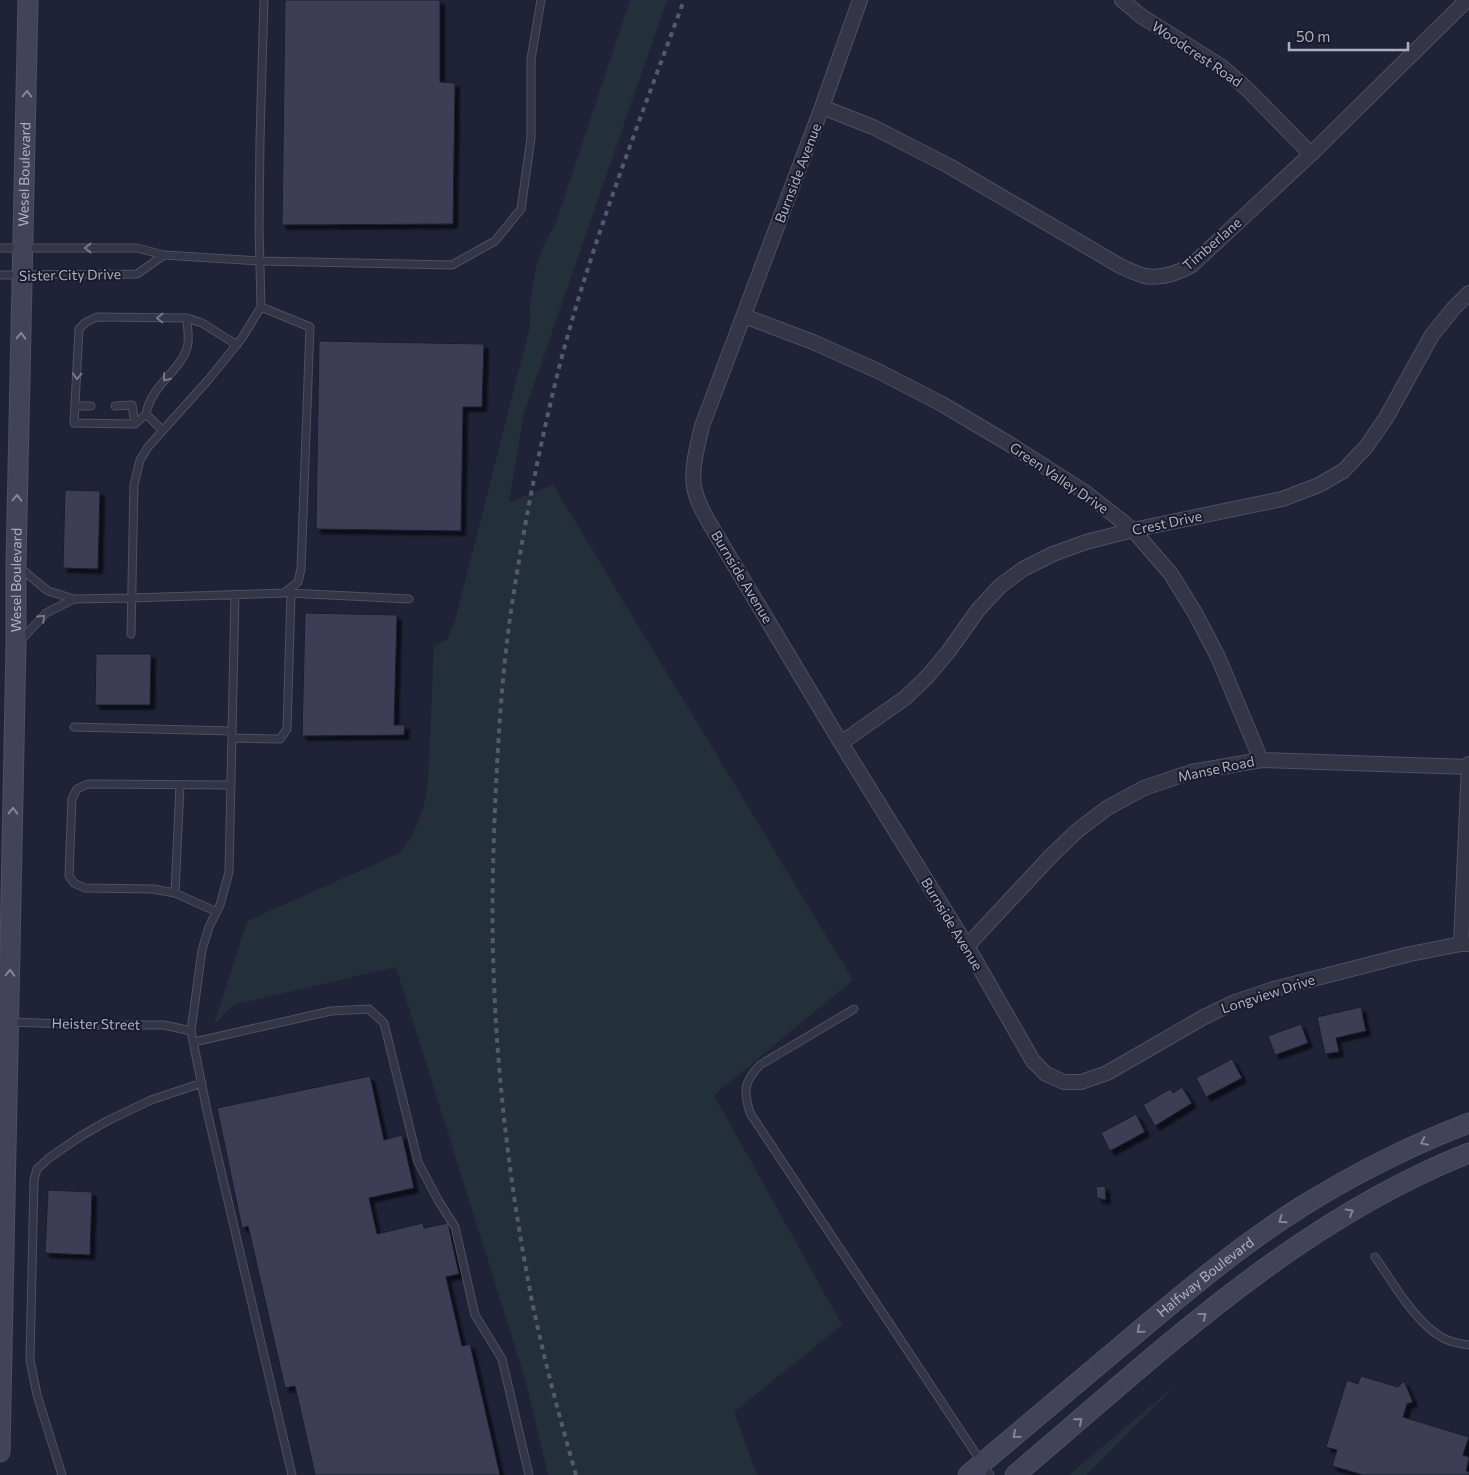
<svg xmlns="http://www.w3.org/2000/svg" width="1469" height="1475" font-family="Commissioner,sans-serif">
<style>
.green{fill:#233039}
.building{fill:#3c3e57;stroke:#1b1d2e;filter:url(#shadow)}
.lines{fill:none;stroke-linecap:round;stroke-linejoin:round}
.service-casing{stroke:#4e5062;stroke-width:9}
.minor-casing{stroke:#4e5062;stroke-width:16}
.secondary-casing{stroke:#4e5062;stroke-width:21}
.service{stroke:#343547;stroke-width:7}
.minor{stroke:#343547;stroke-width:14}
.secondary{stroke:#42435a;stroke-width:19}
.rail{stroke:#56586e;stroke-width:4;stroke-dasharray:5 5;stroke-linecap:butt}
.oneway{stroke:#83849a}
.oneway2{stroke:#77788c}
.labels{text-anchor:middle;stroke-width:4;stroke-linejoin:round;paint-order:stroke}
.street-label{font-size:14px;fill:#aeafc4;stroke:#191b2c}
</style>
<defs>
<filter id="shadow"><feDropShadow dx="4.5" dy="4.5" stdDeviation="1" flood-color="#0009"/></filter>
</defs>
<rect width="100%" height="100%" fill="#202337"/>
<path class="green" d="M630,0h37l-143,413 -15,89 44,-17 300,495 -139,115 128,230 -108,87 23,63h-209l-22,-93 -130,-415 -163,38 -19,20 33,-104 153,-68c17,-21 26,-46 28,-73l6,-133 13,-8 7,-14 76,-299c0,-37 4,-68 25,-101z
M1178,1383l-92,92h-17z"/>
<path class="building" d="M285,0h155v82l15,1 -2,141 -171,1z
M319,341l165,3 -2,63h-19l-2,124 -145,-2z
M65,490l35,1 -2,78 -35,-1z
M305,613l92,2 -3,110h11l-1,10 -102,1z
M96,654h55l-1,51h-55z
M1361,1007l5,24 -30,7 3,14 -14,2 -8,-37z
M1301,1024l7,19 -33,12 -7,-19z
M1232,1059l10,19 -36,19 -10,-19z
M370,1076l14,64 18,-5 12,53 -45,10 8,36 46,-11 1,5 24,-5 11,51 -13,3 16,69 8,-2 30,131h-185l-20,-89 -10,2 -37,-162 -6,2 -25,-120z
M1182,1087l10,16 -37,23 -12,-21 27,-16 3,4z
M1136,1114l9,18 -35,19 -9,-18z
M1105,1186l1,14 -9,-2 -1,-11z
M48,1190l44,2 -2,63 -45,-2z
M1361,1376l37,11 6,-6 9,21 -6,2 -4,13 66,20 -6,18 6,2 -3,14 3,1v3h-106l-31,-9 5,-16 -11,-3 21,-67 11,4z"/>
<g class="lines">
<defs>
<path id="service" d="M0,248h137l27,7 96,6 192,4 43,-24 26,-32 10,-71v-79l10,-59
M0,275l137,-1 27,-19
M75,406h16
M115,406l17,-1 3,19
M146,414c5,-30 39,-46 42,-71 1,-8 -1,-17 -1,-25
M162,430l-16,-16 -11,10 -61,-1 5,-94 7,-7 11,-5 90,1 15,5 35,22
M20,568l28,23 26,8 57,-1 153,-5 14,-11 3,-13 9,-242 -49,-20
M289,593l120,6
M235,594l-6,278 -9,33 -11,22 -7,23 -11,81 16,80 85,364
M131,634l3,-149 6,-25 8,-13 61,-68 33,-41 19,-31 -2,-80 1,-88 4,-139
M20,641l26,-28 28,-14
M74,727l158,4
M232,738l48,1 7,-10 4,-136
M175,893l5,-108
M217,912l-42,-19 -22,-4 -68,-1 -11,-5 -5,-7 3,-77 5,-10 11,-5 143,1
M854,1009l-94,56c-16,17 -17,25 -10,48l240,362
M10,1022l85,3h69l27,6
M194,1042l137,-31 38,-2 15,14 34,139 20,38 17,27 20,88 27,44 27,116
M1375,1257c17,24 41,67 68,81 8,4 17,6 26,7
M62,1475l-25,-80 -7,-35 4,-180 3,-11 12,-11 32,-22 26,-15 44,-21 51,-17"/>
<path id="minor" d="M860,0l-38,107 -120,319c-4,18 -11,41 -8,60 2,14 10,28 17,40l130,217 126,203 66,115 13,13 18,8h17l26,-9 97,-56 31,-15 39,-13 136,-35 51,-10h8
M1122,0l19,16 81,51 24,21 65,66
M822,107l51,20 76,39 173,101c7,3 15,7 23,9 17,3 33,-3 47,-11l119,-111 156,-154
M744,316l69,26 65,29 64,33 69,41 75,48 47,37 38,44 24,39 23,44 43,103
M841,743l64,-45 23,-22 20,-24 30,-42 22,-24 23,-17 30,-15 33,-12 47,-12 149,-31 37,-14 24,-14 23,-24 20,-29 46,-83 21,-26 16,-16
M1461,944l8,-180
M967,946l83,-89 27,-26 30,-23 37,-20 47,-16 70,-12 208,7"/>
<g id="secondary">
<path id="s1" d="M0,1452l16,-807v-80l12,-565"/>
<path id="s2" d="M968,1475c53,-45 106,-89 159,-134 56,-47 112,-95 174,-134 53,-33 110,-62 168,-84"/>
<path d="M1015,1475c142,-120 279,-253 454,-322"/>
</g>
</defs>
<use href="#service" class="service-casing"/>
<use href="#minor" class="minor-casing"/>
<use href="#secondary" class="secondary-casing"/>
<use href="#service" class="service"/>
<use href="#minor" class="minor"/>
<use href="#secondary" class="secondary"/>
<path class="rail" d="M576,1475c-16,-56 -31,-112 -43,-169 -21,-106 -35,-216 -39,-324 -3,-65 -1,-131 2,-197 3,-60 7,-121 16,-181 11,-72 25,-145 42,-216 32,-132 83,-260 130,-388"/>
</g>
<defs><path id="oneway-chevron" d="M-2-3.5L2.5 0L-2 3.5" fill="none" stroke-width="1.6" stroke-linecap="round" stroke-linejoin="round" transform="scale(1.25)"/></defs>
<g class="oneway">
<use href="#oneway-chevron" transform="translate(27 94) rotate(-89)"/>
<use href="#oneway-chevron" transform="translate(21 336) rotate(-89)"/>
<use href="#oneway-chevron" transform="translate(17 498) rotate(-89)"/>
<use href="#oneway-chevron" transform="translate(13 811) rotate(-89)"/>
<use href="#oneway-chevron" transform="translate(10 973) rotate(-89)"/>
<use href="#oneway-chevron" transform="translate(1424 1142) rotate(154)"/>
<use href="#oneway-chevron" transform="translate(1350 1212) rotate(-31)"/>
<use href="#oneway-chevron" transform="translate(1282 1220) rotate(145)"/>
<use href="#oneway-chevron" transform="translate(1203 1316) rotate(-38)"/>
<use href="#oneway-chevron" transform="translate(1140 1330) rotate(140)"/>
<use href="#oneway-chevron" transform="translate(1079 1421) rotate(-40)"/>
<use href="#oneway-chevron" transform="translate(1016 1435) rotate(140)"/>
</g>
<g class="oneway2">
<use href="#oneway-chevron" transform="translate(88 248) rotate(180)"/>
<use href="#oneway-chevron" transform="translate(160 318) rotate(-179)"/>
<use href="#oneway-chevron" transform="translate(77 376) rotate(93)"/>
<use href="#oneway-chevron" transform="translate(166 378) rotate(129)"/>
<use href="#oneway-chevron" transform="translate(42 618) rotate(-44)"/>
</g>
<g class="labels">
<g class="street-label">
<text transform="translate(1197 54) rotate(34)" y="5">Woodcrest Road</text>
<text transform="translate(798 173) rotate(-69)" y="5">Burnside Avenue</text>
<text dy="5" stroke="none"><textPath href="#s1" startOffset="1278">Wesel Boulevard</textPath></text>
<text transform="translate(1212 244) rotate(-41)" y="5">Timberlane</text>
<text transform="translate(70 275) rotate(-1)" y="5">Sister City Drive</text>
<text transform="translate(1059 478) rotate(34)" y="5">Green Valley Drive</text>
<text transform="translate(1167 523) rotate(-12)" y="5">Crest Drive</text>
<text transform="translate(742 577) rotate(59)" y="5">Burnside Avenue</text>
<text dy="5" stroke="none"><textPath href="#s1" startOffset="872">Wesel Boulevard</textPath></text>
<text transform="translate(1216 769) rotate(-12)" y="5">Manse Road</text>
<text transform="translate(952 924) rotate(59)" y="5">Burnside Avenue</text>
<text transform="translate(1268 994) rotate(-18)" y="5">Longview Drive</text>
<text transform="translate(96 1024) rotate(1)" y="5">Heister Street</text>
<text dy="5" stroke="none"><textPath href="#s2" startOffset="309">Halfway Boulevard</textPath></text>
</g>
</g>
<path d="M1289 42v8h119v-8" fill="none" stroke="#aeafc4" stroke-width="2.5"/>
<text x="1296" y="42" font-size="15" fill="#aeafc4" stroke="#191b2c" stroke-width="4" paint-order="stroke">50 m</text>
</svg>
